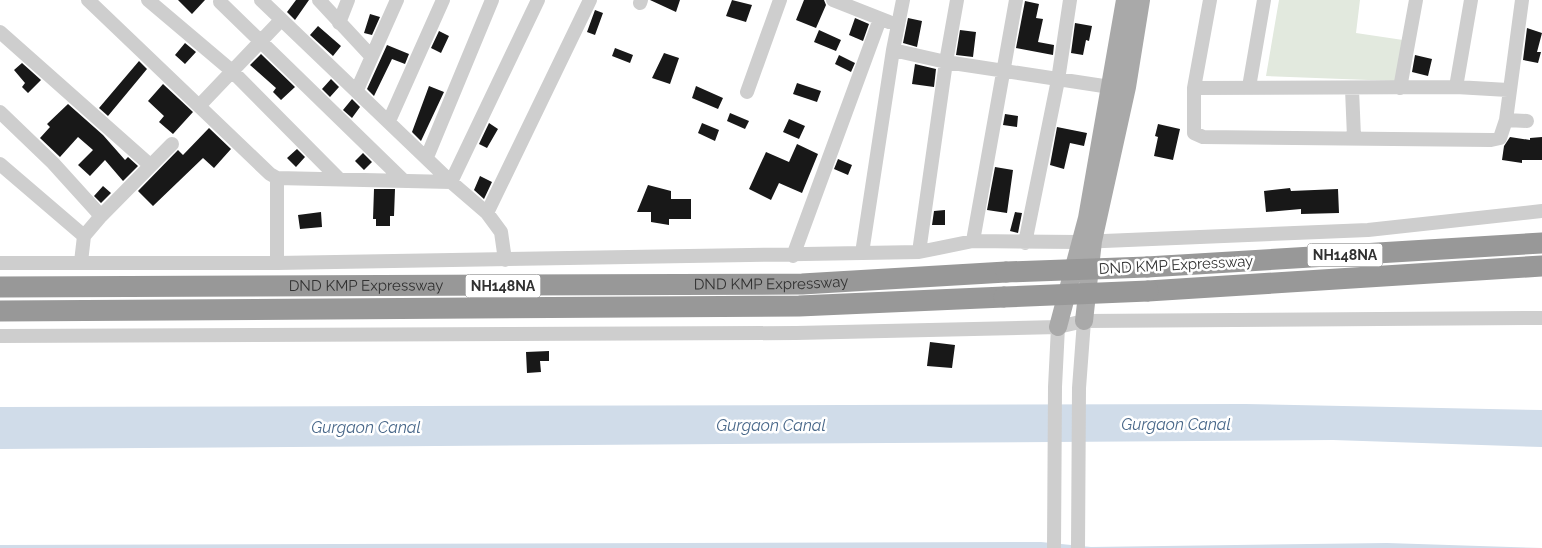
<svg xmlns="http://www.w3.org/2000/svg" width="1542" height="548" font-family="Raleway,sans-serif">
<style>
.green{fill:#e2e9de}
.water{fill:#d0dce9}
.building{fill:#181818}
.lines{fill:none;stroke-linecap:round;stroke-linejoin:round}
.minor{stroke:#cecece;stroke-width:14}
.major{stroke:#a9a9a9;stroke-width:18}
.highway{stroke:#989898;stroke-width:21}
.highway-bridge{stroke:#989898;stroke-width:21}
.labels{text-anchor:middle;stroke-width:5;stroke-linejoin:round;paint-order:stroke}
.shield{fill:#fff;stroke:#6f6f6f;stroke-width:1}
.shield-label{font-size:14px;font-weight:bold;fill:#313131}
.street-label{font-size:15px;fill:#313131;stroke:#fff}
.water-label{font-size:16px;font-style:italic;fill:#486789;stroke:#fff}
</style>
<rect width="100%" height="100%" fill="#fff"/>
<path class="green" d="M1279,0h81l-4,33 47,7 -8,41 -129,-5z"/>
<path class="water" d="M1245,404l297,6v37l-209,-7 -1333,9v-42z
M1041,542l50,5 296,-4 155,5h-1542v-3z"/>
<path class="building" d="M178,0h27l-13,14z
M296,0h13l-14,20 -8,-8z
M650,0h30l-4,12z
M732,0l20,5 -6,17 -20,-6z
M804,0h20l2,5 -10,23 -20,-8z
M1025,1l14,3 -3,14 7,1 -5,23 16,3 -1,10 -37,-7z
M595,10l8,3 -8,22 -8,-3z
M370,14l10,3 -8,18 -8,-2z
M855,18l14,6 -6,17 -14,-6z
M908,18l14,3 -5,26 -14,-4z
M1075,23l17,3 -3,15 -3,-1 -3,15 -12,-2z
M318,26l23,20 -8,10 -23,-21z
M1527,28l15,5 -5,19h4l-3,11 -15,-3z
M819,30l22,10 -5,11 -22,-9z
M960,30l16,2 -3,25 -17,-2z
M439,31l10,5 -8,17 -10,-5z
M185,43l11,9 -11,12 -10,-9z
M387,45l22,9 -4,10 -13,-5 -18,37 -7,-7z
M615,48l18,7 -3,8 -18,-7z
M664,53l15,5 -9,26 -18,-6z
M261,54l34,33 -14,13 -8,-8 3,-4 -26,-23z
M839,55l16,8 -4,9 -16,-8z
M1415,55l17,4 -4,17 -16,-4z
M139,61l8,8 -39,47 -9,-8z
M22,63l19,17 -13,13 -6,-6 3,-4 -11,-13z
M915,64l21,5 -2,18 -22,-3z
M331,79l8,8 -9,10 -8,-8z
M797,83l24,8 -4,11 -24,-8z
M163,84l30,28 -20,22 -14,-12 5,-6 -16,-15z
M429,86l15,6 -23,49 -9,-9z
M696,86l27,12 -5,11 -26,-11z
M352,99l8,8 -8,11 -9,-8z
M68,104l35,31 22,25 3,-3 10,9 -15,15 -18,-21 -15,16 -12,-11 15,-15 -15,-13 -18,20 -20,-19 10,-11 -3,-3z
M730,113l19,8 -4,8 -18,-8z
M1005,114l13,2 -1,11 -14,-2z
M789,119l16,7 -6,13 -16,-7z
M489,123l9,6 -11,19 -8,-4z
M702,123l17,7 -4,11 -17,-8z
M1158,124l22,5 -7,31 -19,-4 4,-19 -3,-1z
M1057,127l30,6 -3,13 -14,-3 -6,26 -14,-4z
M209,128l22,21 -17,19 -11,-10 -50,48 -15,-15 40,-41 5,5z
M1510,137l20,3v-2l12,-1v23h-20v3l-20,-3 2,-14z
M797,144l21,10 -16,39 -23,-10 -8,17 -22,-11 17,-37 23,10z
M297,149l8,8 -9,10 -9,-9z
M363,153l9,9 -8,8 -9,-9z
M838,159l14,6 -4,10 -14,-6z
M995,167l18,3 -6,43 -20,-3z
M480,176l12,6 -8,17 -10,-9z
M648,185l23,6v8h20v20h-22v6l-18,-3v-10h-14z
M103,186l8,7 -10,10 -7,-7z
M1290,188l1,3 47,-2 1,24 -38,1v-5l-35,3 -2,-21z
M374,189h21l-1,27h-4v10h-14v-7h-3z
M945,210v15h-13l2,-14z
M321,212l1,15 -22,2 -2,-14z
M1015,212l7,1 -4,20 -8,-2z
M930,342l25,3 -3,23 -25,-2z
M549,351v10h-9l1,11 -14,1 -1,-21z"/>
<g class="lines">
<path class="minor" d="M88,0l182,174 7,4 174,4 87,-182
M148,0l84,71 107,108
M261,0l190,182 36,31 14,19 4,28
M319,0l52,56
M833,0l56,22
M1210,0l-16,88v45l9,4 288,3 9,-2 6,-18 16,-120
M220,2l183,178
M640,3l1,-3
M339,23l9,-23
M0,32l150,133
M893,50l53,12 164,25
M1249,87l15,-87
M1456,87l15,-87
M1194,88l262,-1 52,3
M1400,88l16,-88
M1352,89l2,48
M357,90l40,-90
M747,92l33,-92
M199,106l82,-86
M0,112l53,51 48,53
M1506,120l21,1
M389,121l54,-121
M427,157l65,-157
M0,164l84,72
M487,213l103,-213
M973,241l43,-241
M1025,243l33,-163 12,-80
M919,252l27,-190 11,-62
M862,253l31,-203 10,-50
M793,256l87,-237
M81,262l3,-26 17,-20 71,-72
M0,263h277l642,-11 54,-11 107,1 288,-12 174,-19
M277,263v-85
M0,336l796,-3 262,-6 26,-6 458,-3
M1054,548l1,-161 3,-60
M1078,548l1,-160 5,-67"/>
<path class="major" d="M1084,321l9,-80 34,-154 14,-87
M1058,327l29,-109 38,-218"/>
<g class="highway">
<path d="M1147,267l395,-24"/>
<path id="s1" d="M0,287l802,-3 204,-12"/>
<path d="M1148,291l394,-25"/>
<path d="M0,311l799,-5 205,-9"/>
</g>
<path class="highway-bridge" d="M1006,272l141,-5
M1004,297l144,-6"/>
</g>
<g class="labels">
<g class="shield">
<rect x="1307.5" y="243.5" width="75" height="23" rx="4"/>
<rect x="465.5" y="274.5" width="75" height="23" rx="4"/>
</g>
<g class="shield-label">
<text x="1345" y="260">NH148NA</text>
<text x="503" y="291">NH148NA</text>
</g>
<g class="street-label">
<text transform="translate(1176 265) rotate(-3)" y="5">DND KMP Expressway</text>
<text dy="5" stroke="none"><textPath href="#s1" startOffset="771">DND KMP Expressway</textPath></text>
<text dy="5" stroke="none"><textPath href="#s1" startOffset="366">DND KMP Expressway</textPath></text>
</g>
<g class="water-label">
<text x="1176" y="430">Gurgaon Canal</text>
<text x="771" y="431">Gurgaon Canal</text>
<text x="366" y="433">Gurgaon Canal</text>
</g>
</g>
</svg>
